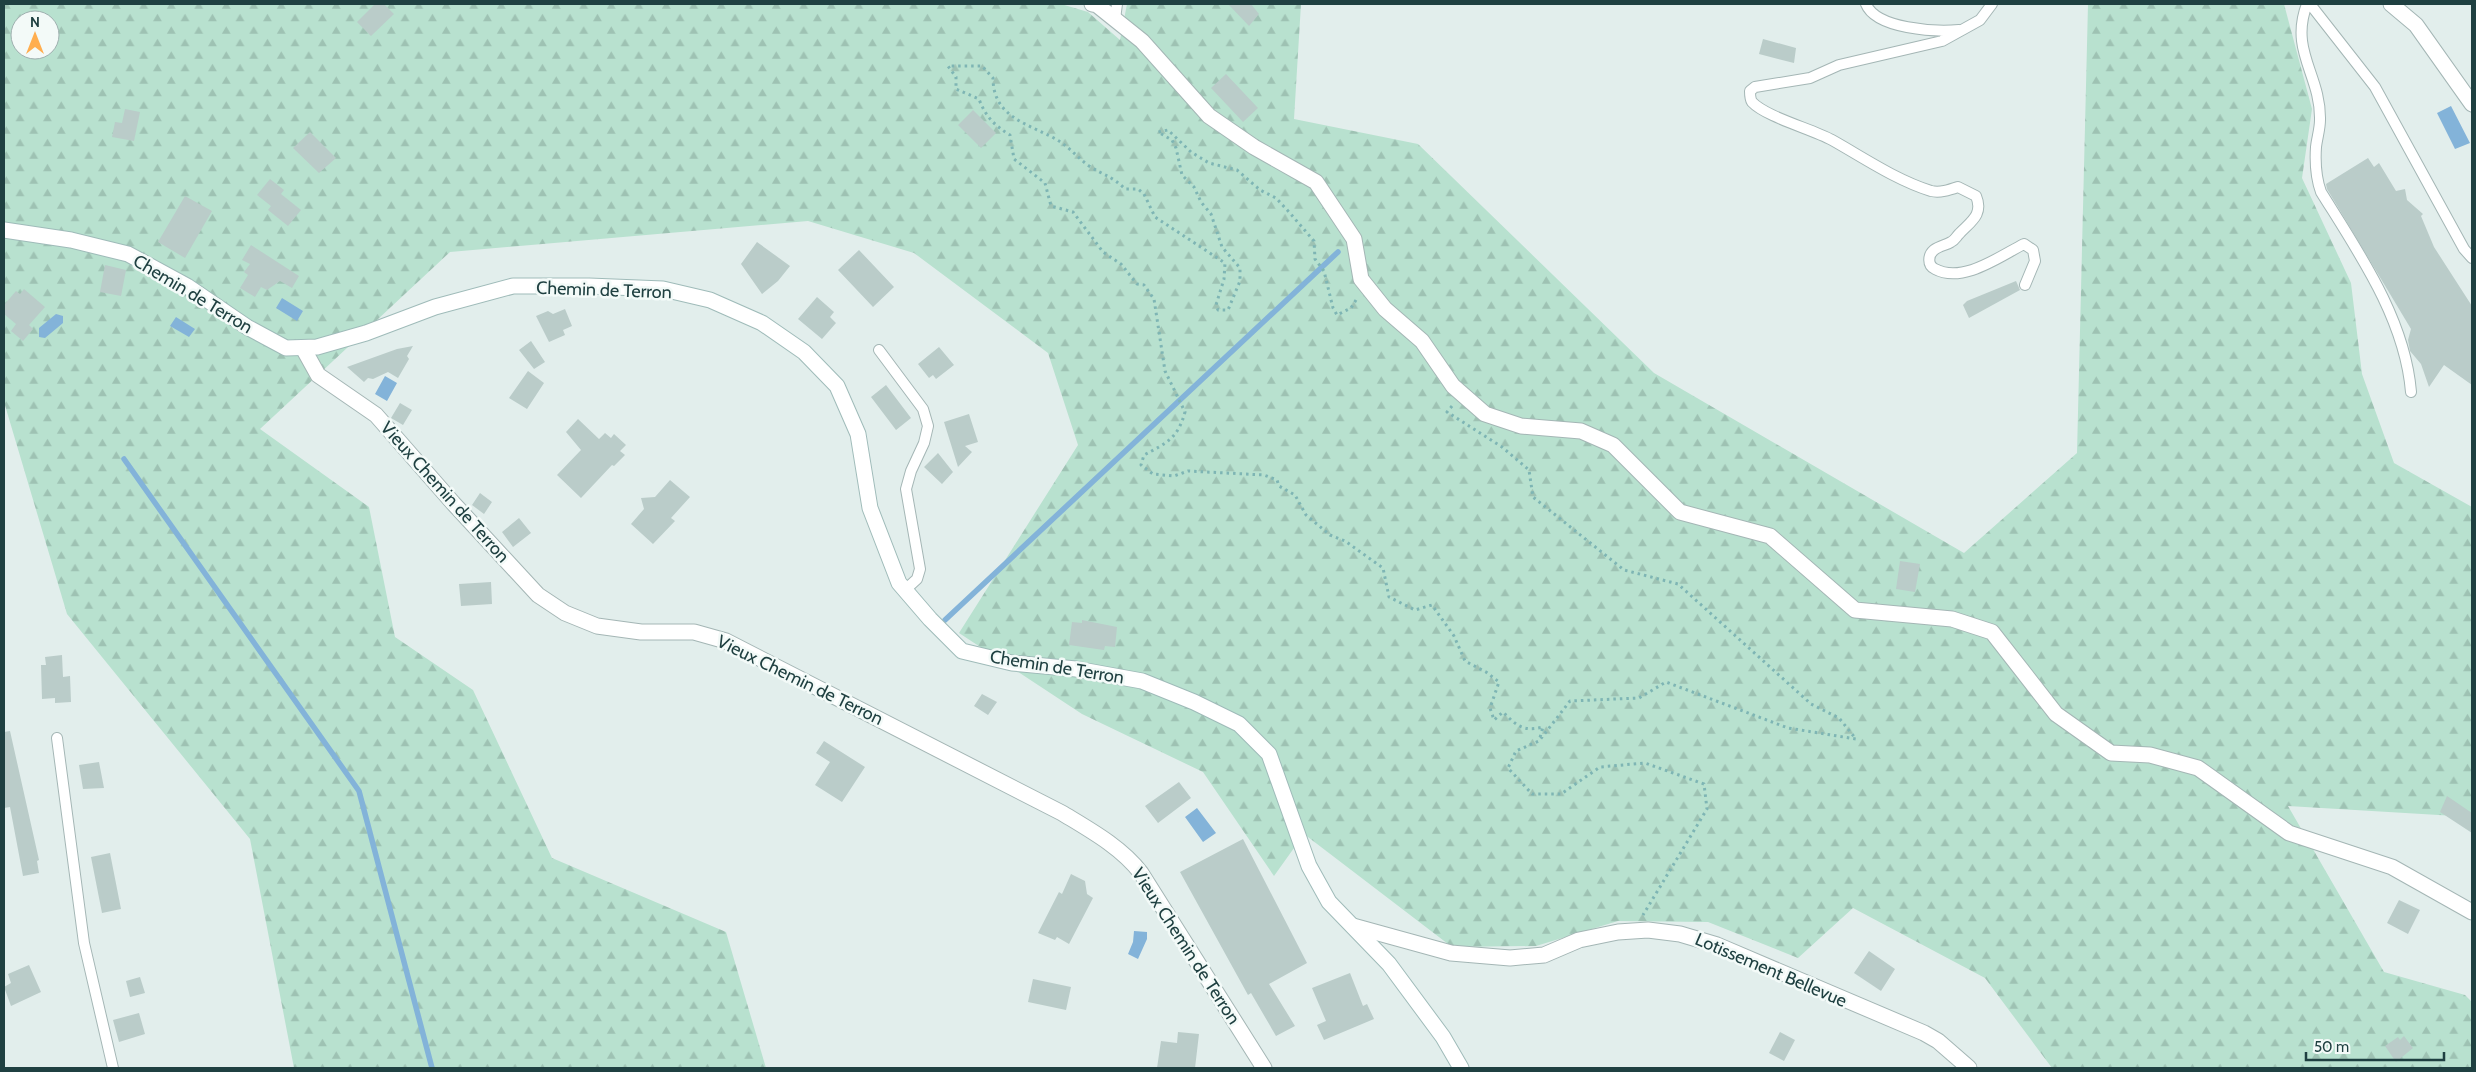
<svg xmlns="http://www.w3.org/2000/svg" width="2476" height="1072" font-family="Cabin,sans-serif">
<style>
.forest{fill:url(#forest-firs);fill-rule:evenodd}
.water{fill:#83b3d9}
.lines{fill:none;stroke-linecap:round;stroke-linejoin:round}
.stream{stroke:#83b3d9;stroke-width:5.5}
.building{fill:#baccc9}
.lane-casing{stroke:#a4b6b5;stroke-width:12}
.street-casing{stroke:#a4b6b5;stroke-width:17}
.secondary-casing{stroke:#9fbbb9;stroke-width:17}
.path{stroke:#7eb5b4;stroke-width:3;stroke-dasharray:2.5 4;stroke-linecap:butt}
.lane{stroke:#fff;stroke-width:10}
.street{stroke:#fff;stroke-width:15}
.secondary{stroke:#fff;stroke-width:15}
.labels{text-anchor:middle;stroke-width:5;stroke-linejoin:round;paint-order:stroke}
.street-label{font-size:18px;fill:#1f4041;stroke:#f3faf8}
</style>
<defs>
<pattern id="forest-firs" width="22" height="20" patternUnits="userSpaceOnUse" patternTransform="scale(1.25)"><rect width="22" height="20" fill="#b8e1cf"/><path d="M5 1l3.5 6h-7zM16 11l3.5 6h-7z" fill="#9ec2b3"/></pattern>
</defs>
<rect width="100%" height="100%" fill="#e2eeec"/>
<path class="forest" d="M4,4h1057l27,8 32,28 7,-36h174l-7,115 124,25 236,229 310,180 113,-100 11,-449h196l28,105 -10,69 49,105 11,91 32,89 78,44v310l-184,-11 96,166 81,23 7,7v66h-420l-67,-90 -132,-70 -55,50 -90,-36 -90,-1 -82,25 -84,1 -148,-113 -30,42 -71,-104 -121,-58 -123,-81 119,-188 -30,-92 -134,-100 -106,-32 -358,31 -190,177 109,78 26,130 78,53 79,168 174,74 40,136h-472l-44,-229 -183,-225 -63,-212zM20,20h30v30h-30z"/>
<path class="water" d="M2451,106l19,37 -15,6 -18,-36z
M282,298l21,13 -6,10 -21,-13z
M56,314l7,2v7l-18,15 -6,-1v-9z
M176,317l19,12 -6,8 -19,-11z
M385,376l12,7 -10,18 -12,-7z
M1197,808l19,25 -13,9 -18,-25z
M1134,931l13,1v7l-9,20 -10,-5 5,-12z"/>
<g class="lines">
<path class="stream" d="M124,459l235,332 73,277
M945,620l393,-368"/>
</g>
<path class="building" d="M375,4h9l10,10 -23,22 -14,-14z
M1228,4h23l8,10 -10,12z
M1763,39l33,9 -2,15 -35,-9z
M1226,74l32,34 -15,14 -32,-34z
M125,109l15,3 -6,29 -22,-4 3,-15 7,1z
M973,110l23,23 -15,15 -23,-23z
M310,132l26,26 -17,15 -26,-25z
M2368,158l6,9 5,-4 17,28 9,-2 2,11 16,14 -2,2 13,31 38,59v79l-28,-20 -15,22 -8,-23 -11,-13 -2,-11 3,-11 -84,-140 -1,-5z
M270,179l14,11 -3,4 20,16 -13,16 -20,-16 3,-4 -14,-11z
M185,196l27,15 -27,47 -27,-16z
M757,242l33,24 -12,15 -16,13 -21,-30z
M251,245l48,31 -7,12 -12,-7 -13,9 -6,-3 -6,10 -15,-9 8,-13 -4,-3 6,-8 -8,-4z
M859,250l35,37 -21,20 -35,-37z
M105,265l21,5 -5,26 -21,-4z
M2016,281l4,9 -51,28 -6,-13 4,-4z
M24,289l21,18 -16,18 4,4 -10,12 -12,-10 5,-7 -12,-10v-9l12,-14 4,3z
M817,297l17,15 -4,5 6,6 -14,16 -24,-20z
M565,309l7,17 -9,4 2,5 -16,7 -13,-26 12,-5 5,3z
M531,341l14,21 -11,7 -15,-19z
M413,346l-6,10 2,3 -11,19 -10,-6 -15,7 -5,-1 -4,4 -17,-15 50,-18z
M939,347l15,18 -18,14 -3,-4 -4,3 -11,-14z
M528,371l16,12 -17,26 -18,-11z
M886,385l25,33 -15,12 -25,-33z
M400,403l12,7 -9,15 -12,-7z
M969,414l9,28 -13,4 7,6 -14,15 -14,-45z
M578,419l21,20 6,-6 6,5 3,-4 12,11 -6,6 5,4 -11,11 -2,-1 -31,33 -24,-23 24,-25 -15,-18z
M938,453l15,19 -11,12 -18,-17z
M670,480l20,17 -19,21 4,3 -22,23 -22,-20 13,-15 -3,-11 14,-1z
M480,493l12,9 -8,12 -12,-9z
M519,518l12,15 -18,14 -11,-15z
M1900,561l20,3 -5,28 -19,-3z
M491,582l1,22 -31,2 -2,-22z
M1082,620l35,7 -2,20 -10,-1 -1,4 -35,-5 3,-23 10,1z
M62,655l1,22 7,-1 1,26 -16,1v-5l-13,1 -1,-34h5l-1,-8z
M982,694l15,8 -9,13 -14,-9z
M10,731l29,129 -2,1 2,12 -16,3 -13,-69 -6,1v-76z
M824,741l41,26 -23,35 -27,-17 15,-23 -14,-9z
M99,762l5,26 -21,1 -4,-24z
M1179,782l12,16 -33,25 -13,-17z
M2447,796l25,17v20l-32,-21z
M1243,839l64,124 -38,21 26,42 -19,10 -25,-43 -3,2 -68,-123z
M110,853l11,56 -19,4 -11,-56z
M1071,874l14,7 2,13 6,4 -24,46 -12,-7 -2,3 -17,-7 21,-41 3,2z
M2399,900l21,10 -12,24 -21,-11z
M1869,951l26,18 -14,22 -27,-18z
M29,965l12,27 -30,14 -7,-19 7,-4 -3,-9z
M1350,973l13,33 4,-2 7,15 -50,21 -7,-15 9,-4 -14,-33z
M140,977l5,16 -15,4 -4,-16z
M1033,979l38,8 -5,23 -38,-8z
M139,1013l6,21 -26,8 -6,-22z
M1178,1032l21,2 -4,34h-38l4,-27 16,2z
M1780,1032l15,8 -11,21 -15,-8z
M2404,1036l9,12 -17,14 -11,-16 13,-9 2,3z"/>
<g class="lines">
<defs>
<path id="lane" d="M1866,4c10,25 69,28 93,26
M1992,4l-12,16 -38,21 -103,24 -29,13 -55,9 -5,4c0,3 0,8 2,11 14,15 60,27 80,38 32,18 64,40 99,51 9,2 18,-1 27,-4l18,9c8,19 -6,26 -17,38 -3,3 -4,6 -8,8 -5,3 -12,4 -17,8 -6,5 -7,15 1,19 28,15 65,-13 89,-25l9,6 2,11 -10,24
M2307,4c-18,47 14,71 13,116 0,9 -3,18 -4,27 -1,15 0,31 5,45 38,61 84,127 90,200
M2310,4l65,83 89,162 8,9
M1115,19l2,-15
M879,350l44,59 5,17 -4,17 -13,28 -5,18 14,80 -3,10 -12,11
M57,738l27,205 29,125"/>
<path id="street" d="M1092,4l5,1 45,36 67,75 45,31 62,35 38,57 7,40 24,30 37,32 31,45 32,28 36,12 60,5 32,14 67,67 90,24 85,74 97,9 40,13 64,82 55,39 39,2 48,13 91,65 103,34 80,45
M2391,4l25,21 56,79
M303,348l15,27 58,40 77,88 85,92 27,18 32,13 44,6h53l32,9 336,172c28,17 59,34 79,60l123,195
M1353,926l98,27 59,5 34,-3 35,-15 39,-8 30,-2 32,4 37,11 207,88 14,8 31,27"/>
<path id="secondary" d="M4,230l67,10 57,14 59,32 60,41 39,21 31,-1 49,-14 69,-26 78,-21h76l74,3 47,11 52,23 42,29 33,34 21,48 12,74 29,75 31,36 32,32 50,12 64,6 66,12 52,21 45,22 30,30 40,112 20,36 60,62 54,73 18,31"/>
</defs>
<use href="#lane" class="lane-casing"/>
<use href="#street" class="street-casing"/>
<use href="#secondary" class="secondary-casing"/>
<path class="path" d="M1356,300l-5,8 -14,7 -4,-7 -9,-37 -9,-12 -1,-18 -25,-29 -13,-14 -16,-8 -23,-20 -28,-7 -18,-11 -23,-22 -10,2 14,8 4,8 6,27 12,12 7,15 10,12 11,33 18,21v13l-12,29h-10l-2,-5 8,-26 1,-16 -70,-46 -11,-23 -6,-5h-13c-13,-13 -22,-14 -36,-23 -11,-8 -19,-18 -30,-25 -28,-17 -66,-22 -66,-63l-11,-12h-34l8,11v12l23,10c6,17 16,27 31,36l4,24 31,24 6,23 22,6 30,40 18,12 16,20 7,1 10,14 11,72 20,41c-7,26 -18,31 -41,43l-3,10 12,9 21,2 14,-5 76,4 13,5 2,6 16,9 11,20 24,20 15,6 38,27 6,29 26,13 17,-5 22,31 11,25 21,11 13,10 -9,26 4,12 9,-8c14,14 20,20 40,15l-4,14
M1452,406l-5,6 55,35 27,23 4,27 91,73 54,14 133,120 28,14 17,21 -68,-11 -122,-46 -27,16 -69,3 -31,40 -23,10 -8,17 24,26h29l39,-27 45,-4 59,21 3,25 -64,106"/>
<use href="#lane" class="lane"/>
<use href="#street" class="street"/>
<use href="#secondary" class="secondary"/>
</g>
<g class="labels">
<g class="street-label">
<text transform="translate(604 290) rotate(2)" y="6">Chemin de Terron</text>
<text transform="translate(193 294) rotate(31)" y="6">Chemin de Terron</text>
<text transform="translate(445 492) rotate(48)" y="6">Vieux Chemin de Terron</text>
<text transform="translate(1057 667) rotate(9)" y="6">Chemin de Terron</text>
<text transform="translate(800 680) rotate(26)" y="6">Vieux Chemin de Terron</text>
<text transform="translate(1186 946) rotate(57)" y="6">Vieux Chemin de Terron</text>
<text transform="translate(1771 970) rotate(23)" y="6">Lotissement Bellevue</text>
</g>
</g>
<rect width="2476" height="1072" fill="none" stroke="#1f4041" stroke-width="10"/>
<g transform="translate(35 35)"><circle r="24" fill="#f3faf8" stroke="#9eb0af"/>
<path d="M0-4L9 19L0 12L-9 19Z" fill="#ffae4f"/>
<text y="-8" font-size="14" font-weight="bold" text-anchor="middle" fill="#1f4041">N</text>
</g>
<path d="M2306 1052v8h138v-8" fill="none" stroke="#1f4041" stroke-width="2.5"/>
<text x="2314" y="1052" font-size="15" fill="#1f4041" stroke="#f3faf8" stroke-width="4" paint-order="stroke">50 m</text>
</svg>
